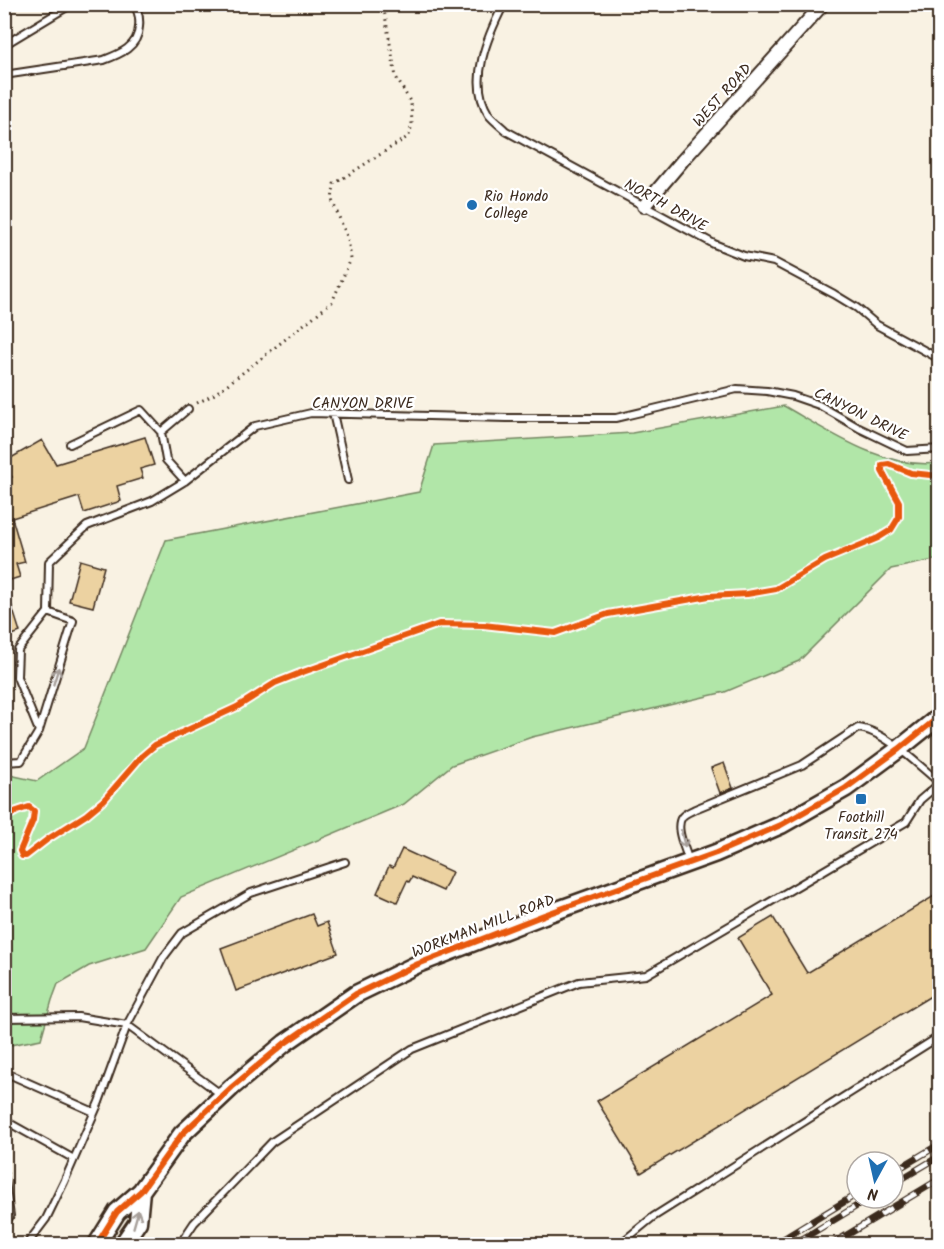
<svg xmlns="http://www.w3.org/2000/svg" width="944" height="1249" font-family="Kalam,sans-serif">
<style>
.built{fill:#f9f2e3;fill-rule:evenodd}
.green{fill:#b1e6a8;stroke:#768863;stroke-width:1.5}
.building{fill:#ecd2a1;stroke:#3b2a1e;stroke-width:1.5}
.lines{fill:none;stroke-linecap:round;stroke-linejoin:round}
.lane-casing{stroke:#3b2a1e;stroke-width:10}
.street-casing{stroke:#3b2a1e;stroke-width:16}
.secondary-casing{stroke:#3b2a1e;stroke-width:21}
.path{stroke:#3b2a1e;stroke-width:3;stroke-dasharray:1.5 4.5;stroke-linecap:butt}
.lane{stroke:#fff;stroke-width:6}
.street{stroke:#fff;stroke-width:12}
.secondary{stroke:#fff;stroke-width:16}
.rail-casing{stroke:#3b2a1e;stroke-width:7}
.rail{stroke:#fff;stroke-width:4.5;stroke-dasharray:14;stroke-linecap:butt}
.cycleway-casing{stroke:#fff;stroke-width:10}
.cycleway{stroke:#e8590c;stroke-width:6}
.oneway{stroke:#a79f9a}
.poi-dot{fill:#1f6fb2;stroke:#fff;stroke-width:2}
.labels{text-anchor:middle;stroke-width:4.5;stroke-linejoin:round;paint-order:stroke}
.street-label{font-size:15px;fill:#3b2a1e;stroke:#fff}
.poi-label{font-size:15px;fill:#3b2a1e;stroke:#fff;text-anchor:start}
</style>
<rect width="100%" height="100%" fill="#fff"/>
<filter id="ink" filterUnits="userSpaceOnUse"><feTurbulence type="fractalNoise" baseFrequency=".0167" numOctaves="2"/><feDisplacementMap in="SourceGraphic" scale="12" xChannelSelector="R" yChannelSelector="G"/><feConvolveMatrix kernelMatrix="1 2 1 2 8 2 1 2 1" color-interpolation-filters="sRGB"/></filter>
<g filter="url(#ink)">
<path class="built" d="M5,5h934v458l-17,2 -58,-14 -81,-45 -151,27 -213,59 -253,48 -82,208 -47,33 -32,-7z
M939,559v685h-934v-198l36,-7 11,-39 6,-16 31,-18 57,-18 35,-51 223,-93 48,-39 80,-28 193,-45 74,-31 92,-92zM857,1162h36v36h-36z"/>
<path class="green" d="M784,406c46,26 100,64 155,57v96l-48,10 -92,92 -74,31 -193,45 -80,28 -48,39 -223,93 -35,51 -57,18 -31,18 -6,16 -11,39 -36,7v-272l32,7 47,-33 82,-208 253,-48 15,-47 198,-12z"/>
<path class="building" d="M145,437l9,28 -14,4 3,9 -26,8 4,15 -37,12 -5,-16 -67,21 13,44 -9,2 4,13 -16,5v-102l8,-3 -8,-10v-5l38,-22 14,24z
M80,560l24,7 -11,40 -24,-6z
M7,591l13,41 -13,5 -3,-9v-36z
M724,763l9,25 -13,5 -9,-25z
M402,849l50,23 -9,19 -31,-14 -3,5 -2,-1 -10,21 -20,-9 12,-27 4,2z
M939,893v98l-298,182 -44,-72 175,-106 -34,-57 35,-21 34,56z
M312,914l5,12 10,-4 11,31 -102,38 -15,-43z"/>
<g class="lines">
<defs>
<path id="lane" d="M504,4c-16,31 -37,78 -15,111 5,6 12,11 17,16l208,113 30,12 30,6 60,32 23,14 20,17 63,34
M937,4l3,8
M4,45l68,-41
M4,75l100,-15c16,-6 34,-13 35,-33 1,-9 0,-16 -6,-23
M333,413l15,67
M70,444l71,-34 20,22
M185,481l-19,-21 -5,-28 27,-23
M39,731l-22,-54 1,-27 30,-38 1,-50 38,-36 65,-25 33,-20 70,-55 56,-13 196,5h109l121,-29 30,2 26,5 26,9 40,23 48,23 33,-2
M4,762l17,-1 18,-30 34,-110 -25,-9
M689,862c-3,-12 -15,-34 -7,-45 3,-4 10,-6 13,-8l107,-44 56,-37c26,2 61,38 82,55
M4,1018l74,-1 49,8 95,70
M4,1072l90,40
M4,1120l70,39
M4,1175l6,41 -6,9
M27,1244l19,-25 18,-37 35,-80 28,-77 36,-67 19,-25 69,-40 94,-31
M180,1244l14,-21 78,-81 140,-93 167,-67 67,-7 260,-153 14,-22 20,-17
M620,1244l33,-27 287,-181"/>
<path id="street" d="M644,206l38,-45 141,-157"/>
<path id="secondary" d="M97,1244l20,-32 24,-21 41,-57 50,-47 53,-44 71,-49 62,-30 126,-49 172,-62 65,-28 65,-37 53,-39 41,-33
M123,1244l15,-22 3,-31"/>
</defs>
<use href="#lane" class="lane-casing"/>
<use href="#street" class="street-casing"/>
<use href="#secondary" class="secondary-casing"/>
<path class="path" d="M197,403l16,-8 40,-30 79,-63 19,-43 -3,-20 -16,-39 2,-16 75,-48 3,-12 -1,-21 -15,-26 -13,-73"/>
<use href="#lane" class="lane"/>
<use href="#street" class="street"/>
<use href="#secondary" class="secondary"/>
<defs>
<path id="rail" d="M893,1172l47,-28
M893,1184l47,-28
M775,1244l82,-50
M794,1244l76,-46
M832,1244l108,-65"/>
</defs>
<use href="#rail" class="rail-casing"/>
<use href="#rail" class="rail"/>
<defs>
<path id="cycleway" d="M4,818l13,-7 12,-4 5,4 -1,9 -13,31 2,5h4l22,-17 38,-24 18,-15 38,-44 13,-11 82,-38 38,-24 28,-11 136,-48 44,1 72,8 53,-19 101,-18 38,-2 29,-5 49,-29 53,-22 13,-8 8,-13v-15l-17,-31v-6l7,-1 22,9 29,3
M97,1244l20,-32 24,-21 41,-57 50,-47 53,-44 71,-49 62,-30 126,-49 172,-62 65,-28 65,-37 53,-39 41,-33"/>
</defs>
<use href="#cycleway" class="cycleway-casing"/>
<use href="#cycleway" class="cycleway"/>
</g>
<defs><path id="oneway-shaft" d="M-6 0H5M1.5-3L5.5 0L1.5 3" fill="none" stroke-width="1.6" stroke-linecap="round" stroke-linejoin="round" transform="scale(1.5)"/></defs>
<g class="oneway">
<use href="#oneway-shaft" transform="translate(56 676) rotate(-73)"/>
<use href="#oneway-shaft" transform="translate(683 839) rotate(77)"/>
<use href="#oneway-shaft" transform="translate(136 1219) rotate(-74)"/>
</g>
</g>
<g class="poi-dot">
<circle cx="472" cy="205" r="6"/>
<rect x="855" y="793" width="12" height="12" rx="3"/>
</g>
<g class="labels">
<g class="street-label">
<text transform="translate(722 95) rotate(-48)" y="5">WEST ROAD</text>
<text transform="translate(666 205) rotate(29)" y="5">NORTH DRIVE</text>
<text x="363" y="408">CANYON DRIVE</text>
<text transform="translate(861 414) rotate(26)" y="5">CANYON DRIVE</text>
<text transform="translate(483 926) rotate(-21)" y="5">WORKMAN MILL ROAD</text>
</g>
<g class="poi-label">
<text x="484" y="201">Rio Hondo<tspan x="484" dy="17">College</tspan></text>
<text x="861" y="822" text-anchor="middle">Foothill<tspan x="861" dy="17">Transit 274</tspan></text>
</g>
</g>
<rect width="944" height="1249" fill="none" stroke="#fff" stroke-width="24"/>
<rect x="12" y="12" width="920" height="1225" fill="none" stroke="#3b2a1e" stroke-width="2" filter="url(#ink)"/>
<g transform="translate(875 1180) rotate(188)"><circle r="28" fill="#ffffff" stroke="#b1aaa5" stroke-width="1.5"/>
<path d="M0-4.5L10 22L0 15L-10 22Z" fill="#1f6fb2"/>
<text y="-9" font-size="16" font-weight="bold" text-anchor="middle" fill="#3b2a1e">N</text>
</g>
</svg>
